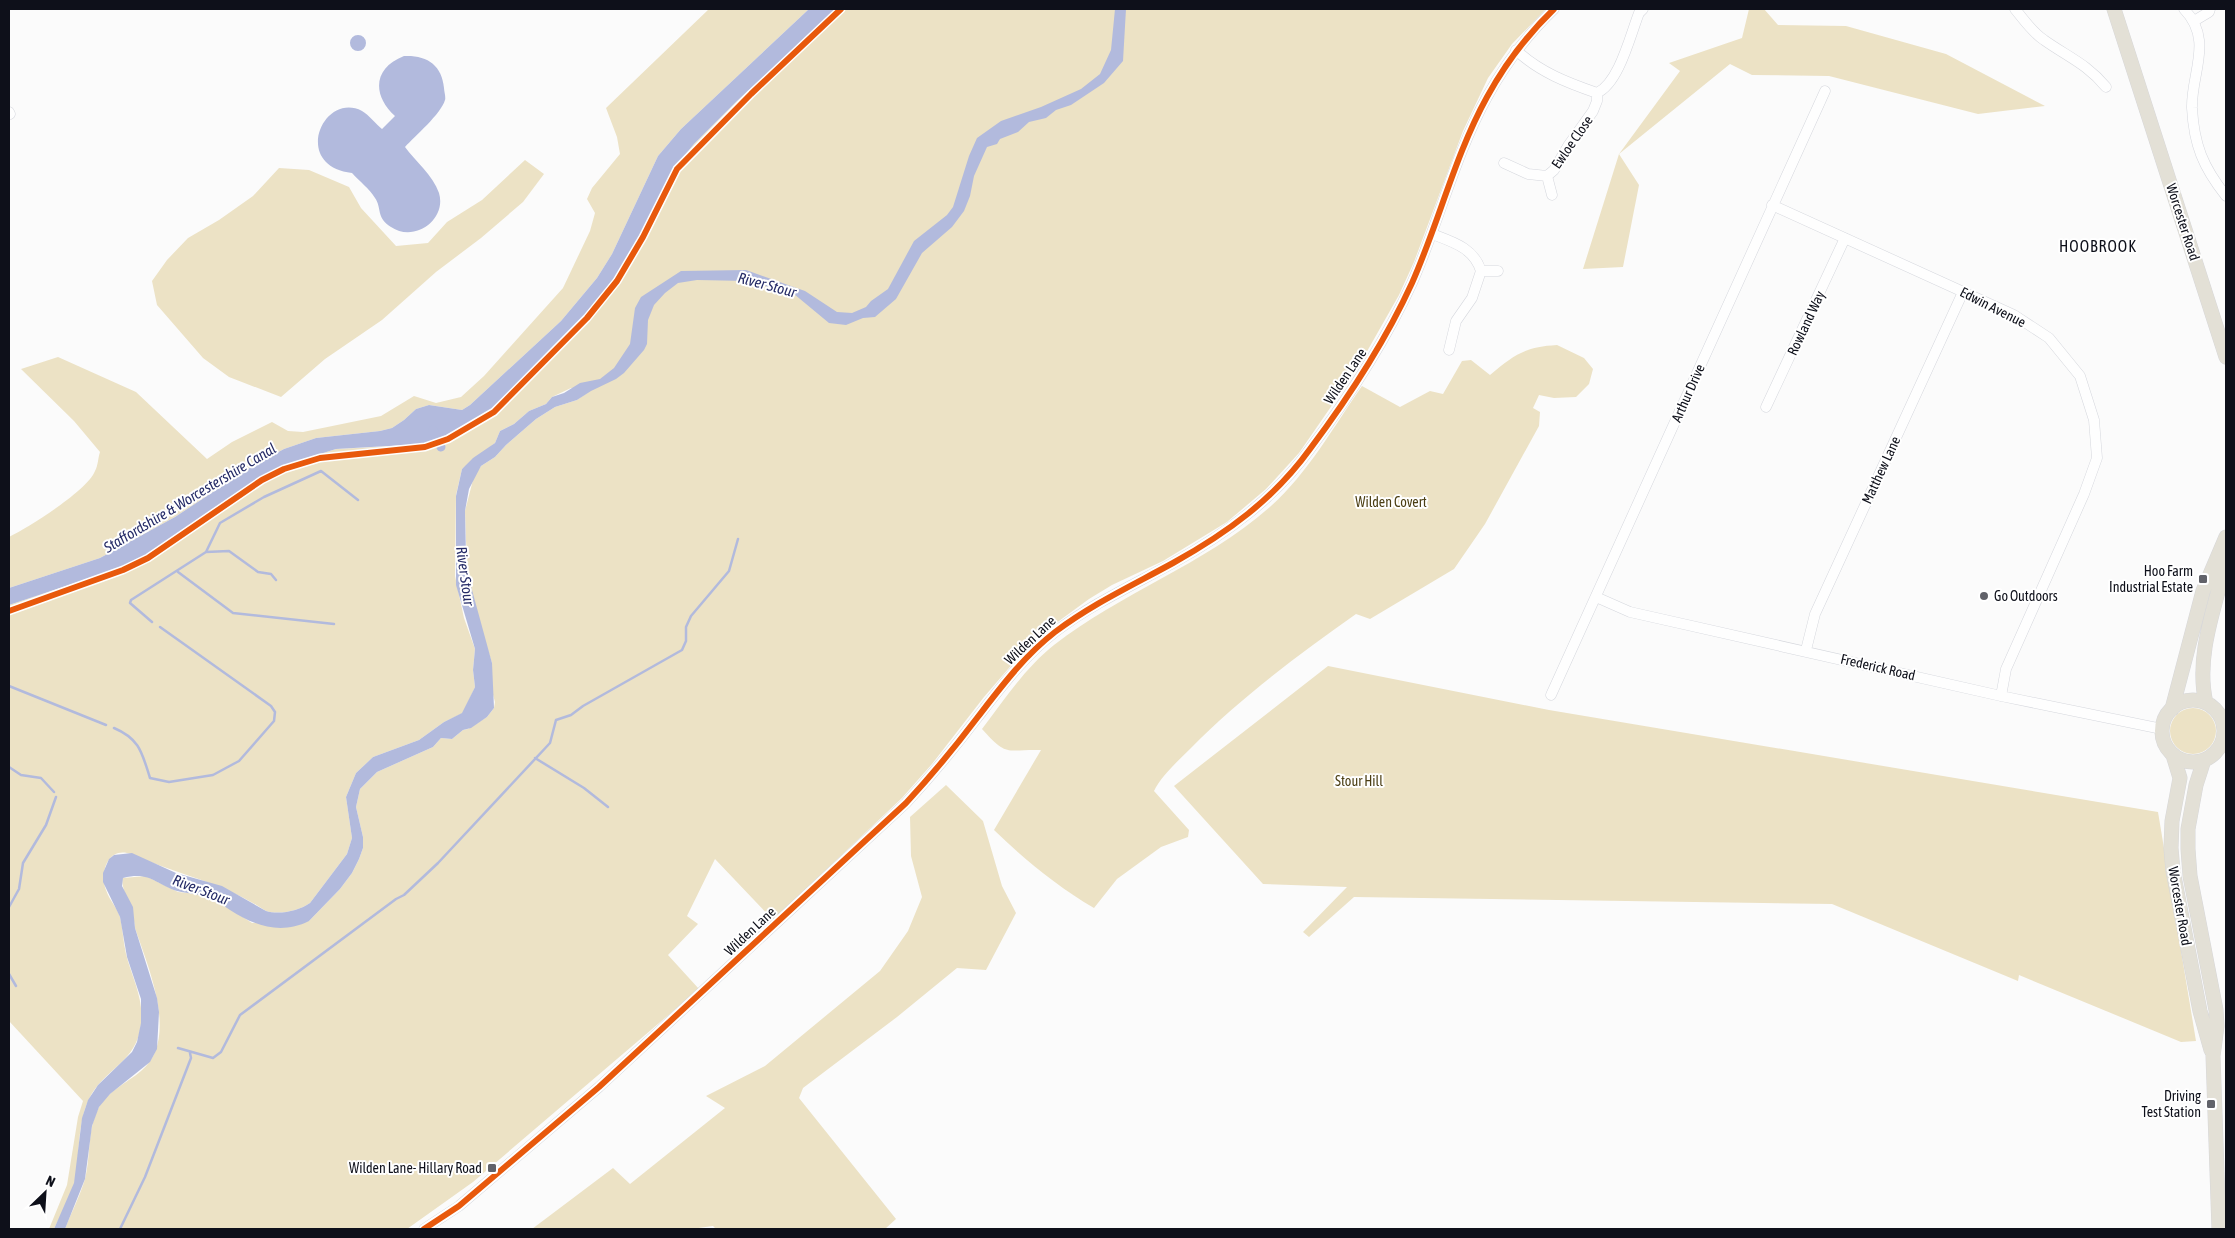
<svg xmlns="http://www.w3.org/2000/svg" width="2235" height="1238" font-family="'Asap Condensed',sans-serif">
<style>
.green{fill:#ece2c5}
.water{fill:#b2badd}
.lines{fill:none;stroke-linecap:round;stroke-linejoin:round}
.stream{stroke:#b2badd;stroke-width:2.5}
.canal{stroke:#b2badd;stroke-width:9}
.minor-casing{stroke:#d5d7dd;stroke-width:11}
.highway-casing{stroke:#d7d7d9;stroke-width:15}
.minor{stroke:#fefefe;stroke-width:10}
.highway{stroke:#e3e0d6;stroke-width:14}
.cycleway-casing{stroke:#fff;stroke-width:9}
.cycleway{stroke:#e8590c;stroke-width:6}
.poi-dot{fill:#616269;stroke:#fff;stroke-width:2}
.labels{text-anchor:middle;stroke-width:4;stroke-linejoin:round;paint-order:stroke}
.street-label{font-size:14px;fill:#0e101a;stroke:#fff}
.park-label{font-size:14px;fill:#4b3e13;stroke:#fff}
.poi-label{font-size:14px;fill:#0e101a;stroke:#fff;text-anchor:end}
.water-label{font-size:15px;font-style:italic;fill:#252b67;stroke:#fff}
.quarter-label{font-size:16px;letter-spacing:1px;fill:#0e101a;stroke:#fff}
</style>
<rect width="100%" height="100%" fill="#fbfbfb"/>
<path class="green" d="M709,9h100l-128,120 -23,27 -46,98 -15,24 -36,43 -91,84 -8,5 -33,-5 -13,4 -12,11 -12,8 -12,3 -64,7 -32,11 -33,18 -76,50 -75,41 -91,30v-51c20,-10 78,-46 86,-66 3,-5 3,-13 5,-19l-26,-31 -53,-52 37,-12 78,35 71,67 25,-17 40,-20 16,9 15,1 78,-16 33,-20 22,7 25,-6 23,-21 79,-88 27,-57 5,-18 -8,-14 5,-11 28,-34 -3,-17 -11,-29z
M837,9h709l-34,35 -24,34 -25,53 -49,131 -15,33 -42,74 -58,84 -33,36 -39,33 -64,39 -51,24 -23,14 -56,41 -49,57 -52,67 -30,34 -129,122 -58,-61 -28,57 11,8 -30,31 31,34 -226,193 -66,47h-342c6,-16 15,-33 20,-50 6,-23 2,-48 13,-70 8,-17 29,-26 43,-38 39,-32 7,-104 -6,-143 0,-14 -16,-42 -12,-50l23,-2 32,16 19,2 20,6 35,23 57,-2 31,-32 12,-16 7,-14 4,-11v-11l-7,-30 4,-18 17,-17 56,-25 8,-9 11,1 11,-9 5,-1 19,-12 7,-9 1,-6 -3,-11v-28l-16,-51 -9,-44 -2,-57 9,-35 7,-10 14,-9 11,-12 30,-26 19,-12 22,-7 10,-7 -16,-5 -19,9 -6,7 -17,7 -15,13 -14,7 -5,12 -33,26 -6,26 -1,81 9,42 11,31 -2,21 2,17 -12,26 -19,9 -25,18 -46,17 -17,16 -10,24 6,41 -5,16 -37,49c-11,8 -31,12 -44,8 -37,-25 -80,-35 -121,-51 -6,-2 -12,-6 -18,-7 -21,-4 -27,22 -21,37 3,10 11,17 14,27 3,12 3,25 6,37 6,24 18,44 15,70 -4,39 -37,44 -52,75 -12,25 -9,55 -14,82 -4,17 -14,33 -21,48h-5l18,-44 11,-68 5,-16 -74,-80v-416l105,-35 35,-16 61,-43 78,-47 48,-15 80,-4 31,-9 49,-29 75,-75 45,-53 17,-27 43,-86 18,-22 43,-43z
M1749,9h15l14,16 68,1 100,28 99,52 -67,8 -149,-38 -77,-1 -22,-11 -111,90 20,31 -16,82 -40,2 36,-115 61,-83 -11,-8 73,-25z
M525,160l19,14 -21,28 -42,36 -45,34 -54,48 -57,39 -44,38 -52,-20 -26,-19 -46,-53 -5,-24 15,-21 21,-22 31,-18 34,-24 26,-28 30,2 40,17 12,21 35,38 32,-3 19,-21 35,-22z
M1557,345l27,13 9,11 -4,15 -13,13 -22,1 -15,-3 -6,13 7,4 -1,14 -54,98 -31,45 -84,50 -14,-5c-58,41 -116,84 -165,134 -14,14 -29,27 -37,43l35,39 -1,7 -27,10 -44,32 -23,29c-37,-22 -69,-48 -100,-78l47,-80c-35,-1 -33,8 -59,-21 22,-29 44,-62 72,-84 68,-53 152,-81 217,-139 37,-33 63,-80 91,-120l38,21 30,-16 13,3 19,-33 9,-1 19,15c24,-20 34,-28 67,-30z
M1328,666l221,44 609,102 38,229 -15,1 -162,-67 -1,6 -186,-77 -478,-7 -45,40 -6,-5 44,-45 -84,-3 -89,-98z
M2170 731a23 23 0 1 1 46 0a23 23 0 1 1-46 0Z
M946,785l37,36 19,65 14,27 -30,57 -29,-2 -60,49 -94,71 -4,10 97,121 -11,10h-169l-3,-3 -22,3h-159l81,-61 17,16 95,-76 -19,-12 59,-30 115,-95 28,-40 14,-34 -11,-41 -1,-39z"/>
<path class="water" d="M809,9h28l-100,92 -43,43 -18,22 -43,86 -26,39 -36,41 -75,75 -39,24 -33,13 -88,5 -48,15 -78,47 -61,43 -35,16 -105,35v-17l91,-30 75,-41 76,-50 33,-18 32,-11 64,-7 12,-3 12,-8 12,-11 13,-4 33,5 8,-5 91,-84 36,-43 15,-24 46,-98 23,-27z
M1115,9h11l-3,52 -19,22 -33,22 -15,5 -10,8 -17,4 -11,10 -18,7 -3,5 -10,3 -13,29 -4,20 -6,15 -12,16 -30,26 -26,46 -21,18 -12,1 -17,7 -17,-2 -35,-29 -22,-4 -6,-4 -19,-5 -50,-1 -19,3 -13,10 -11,12 -6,15 -1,24 -3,6 -20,23 -8,6 -25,12 -14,9 -22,7 -19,12 -30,26 -11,12 -14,9 -12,23 -4,22 1,44 3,24 23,84 2,45 -7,9 -16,11 -8,2 -11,9 -11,-1 -8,9 -56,25 -17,17 -4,18 7,30v11l-4,11 -7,14 -12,16 -31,32c-28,14 -54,5 -79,-11 -5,-3 -10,-8 -16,-11 -12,-5 -25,-5 -37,-8 -22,-7 -27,-20 -54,-13l-1,8 11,21 2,21 22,70 2,14 -2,37 -7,13 -40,32 -11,13 -7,19 -7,53 -20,50h-11l20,-46 8,-65 6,-18 10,-15 34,-33 5,-10 4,-19v-24l-14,-42 -7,-40 -17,-35v-9l6,-14 5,-4 18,-2 44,20 46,13 44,25c13,4 33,0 44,-8l37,-49 5,-16 -6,-41 10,-24 17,-16 46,-17 25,-18 18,-9 13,-26 -2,-17 2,-21 -19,-64v-89l6,-27 11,-11 22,-15 5,-12 14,-7 15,-13 17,-7 6,-7 12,-4 16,-10 20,-4 14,-11 16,-24 5,-36 6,-11 40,-26 65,-1 59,21 32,21 15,1 14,-6 5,-6 17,-12 26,-48 33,-26 6,-8 16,-51 8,-18 24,-17 40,-14 40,-18 19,-15 11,-24z
M350 43a8 8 0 1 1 16 0a8 8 0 1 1-16 0Z
M404,56c23,-1 38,9 40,32 0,3 2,9 1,12 -4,14 -30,36 -40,47 10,14 28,28 34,46 8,27 -25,50 -48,34 -15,-9 -9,-19 -16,-29 -5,-9 -16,-17 -23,-25 -61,-7 -29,-82 10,-62 7,4 14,13 20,18l13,-13c-23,-21 -22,-48 9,-60z"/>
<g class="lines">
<path class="stream" d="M206,552l23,-1 29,21 13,2 5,6
M178,572l55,41 101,11
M152,622l-22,-19 1,-3 75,-48 14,-29 44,-26 57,-26 37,29
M9,686l97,39
M114,728c26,11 28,25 36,50l19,4 44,-7 26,-14 35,-40 1,-9 -4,-6 -111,-79
M535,758l49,30 24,19
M9,767l12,8 20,3 13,14
M9,907l10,-18 4,-26 23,-38 10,-28
M9,974l7,12
M178,1048l35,10 8,-6 19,-37 156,-116 8,-4 34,-32 112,-120 6,-23 15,-5 12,-9 99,-56 4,-9v-14l5,-11 38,-45 9,-32
M120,1229l25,-52 46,-119 -1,-5"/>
<path class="canal" d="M433,430l8,17"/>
<defs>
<path id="minor" d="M2015,9c9,11 17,23 29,31 24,17 43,24 62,47
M2184,9c30,31 7,64 8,99 2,37 11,59 34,88
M2194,21l15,-9 1,-3
M1516,50c23,22 52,33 81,43 22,-10 33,-57 42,-80l4,-4
M9,112l1,2
M1504,163l24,11 19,2 7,-6 14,-24 25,-35 4,-10v-8
M1547,176l5,19
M1772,205l242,110 35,23 31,38 14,44 3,38 -13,36 -78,175 -5,27
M1432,234c21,8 42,14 49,37l-9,27 -16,23 -7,29
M1481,271h17
M1766,407l79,-169
M1596,597l34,15 371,84 161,33
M1806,650l9,-36 148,-322
M1551,695l274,-604
M2224,733h2
M424,1229l35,-23 140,-119 307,-284c25,-27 49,-56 71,-85 24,-31 47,-62 78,-86 37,-28 78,-47 118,-69 54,-30 101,-64 137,-114 39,-52 75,-107 102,-166 27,-61 43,-128 75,-186 18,-33 40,-62 67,-88"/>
<path id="highway" d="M2114,9l112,348
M2162 731a31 31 0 1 1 62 0a31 31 0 1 1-62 0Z
M2206,703c-11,-46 9,-96 20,-141
M2172,709l31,-118 23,-54
M2173,755l7,23 -8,43 -1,27 2,23 27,140 11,39
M2204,760l-8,25 -8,44v20l2,27 26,134 1,16 -4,30 6,173"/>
</defs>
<use href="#minor" class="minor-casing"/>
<use href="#highway" class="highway-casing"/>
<use href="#minor" class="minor"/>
<use href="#highway" class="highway"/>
<defs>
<path id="cycleway" d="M9,611l114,-41 25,-12 114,-78 22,-11 36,-11 105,-11 23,-8 46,-27 93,-94 30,-37 26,-44 34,-68 74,-75 90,-85
M424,1229l35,-23 140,-119 307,-284c25,-27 49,-56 71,-85 24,-31 47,-62 78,-86 37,-28 78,-47 118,-69 54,-30 101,-64 137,-114 39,-52 75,-107 102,-166 27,-61 43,-128 75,-186 18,-33 40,-62 67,-88"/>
</defs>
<use href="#cycleway" class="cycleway-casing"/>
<use href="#cycleway" class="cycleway"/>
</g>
<g class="poi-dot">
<rect x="2198" y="574" width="10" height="10" rx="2.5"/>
<circle cx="1984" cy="596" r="5"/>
<rect x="2206" y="1099" width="10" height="10" rx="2.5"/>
<rect x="487" y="1163" width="10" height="10" rx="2.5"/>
</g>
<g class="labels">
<g class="street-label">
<text transform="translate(1572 142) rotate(-55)" y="5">Ewloe Close</text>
<text transform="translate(2183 222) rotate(72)" y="5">Worcester Road</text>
<text transform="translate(1993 307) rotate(27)" y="5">Edwin Avenue</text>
<text transform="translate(1806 323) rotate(-65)" y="5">Rowland Way</text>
<text transform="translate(1345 376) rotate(-56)" y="5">Wilden Lane</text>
<text transform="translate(1688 393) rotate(-66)" y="5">Arthur Drive</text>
<text transform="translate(1881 470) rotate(-65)" y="5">Matthew Lane</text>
<text transform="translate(1030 640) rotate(-43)" y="5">Wilden Lane</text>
<text transform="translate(1878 667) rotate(13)" y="5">Frederick Road</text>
<text transform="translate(2180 906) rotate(80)" y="5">Worcester Road</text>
<text transform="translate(750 931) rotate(-43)" y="5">Wilden Lane</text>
</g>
<g class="park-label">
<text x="1391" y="507">Wilden Covert</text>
<text x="1359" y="786">Stour Hill</text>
</g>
<g class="poi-label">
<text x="2193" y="576">Hoo Farm<tspan x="2193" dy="16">Industrial Estate</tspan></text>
<text x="1994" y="601" text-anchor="start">Go Outdoors</text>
<text x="2201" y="1101">Driving<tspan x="2201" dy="16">Test Station</tspan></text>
<text x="482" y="1173">Wilden Lane- Hillary Road</text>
</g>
<g class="water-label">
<text transform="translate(767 285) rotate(15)" y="5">River Stour</text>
<text transform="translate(190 498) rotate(-31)" y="5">Staffordshire &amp; Worcestershire Canal</text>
<text transform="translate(465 576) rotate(82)" y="5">River Stour</text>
<text transform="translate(201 890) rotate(21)" y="5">River Stour</text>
</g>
<g class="quarter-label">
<text x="2098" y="252">HOOBROOK</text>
</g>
</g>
<rect width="2235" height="1238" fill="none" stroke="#0e101a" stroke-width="20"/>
<g transform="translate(45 1193) rotate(25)" stroke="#ffffff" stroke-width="4" paint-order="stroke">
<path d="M0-4L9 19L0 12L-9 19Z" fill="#0e101a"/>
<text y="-8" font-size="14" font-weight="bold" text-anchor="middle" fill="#0e101a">N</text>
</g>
</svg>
